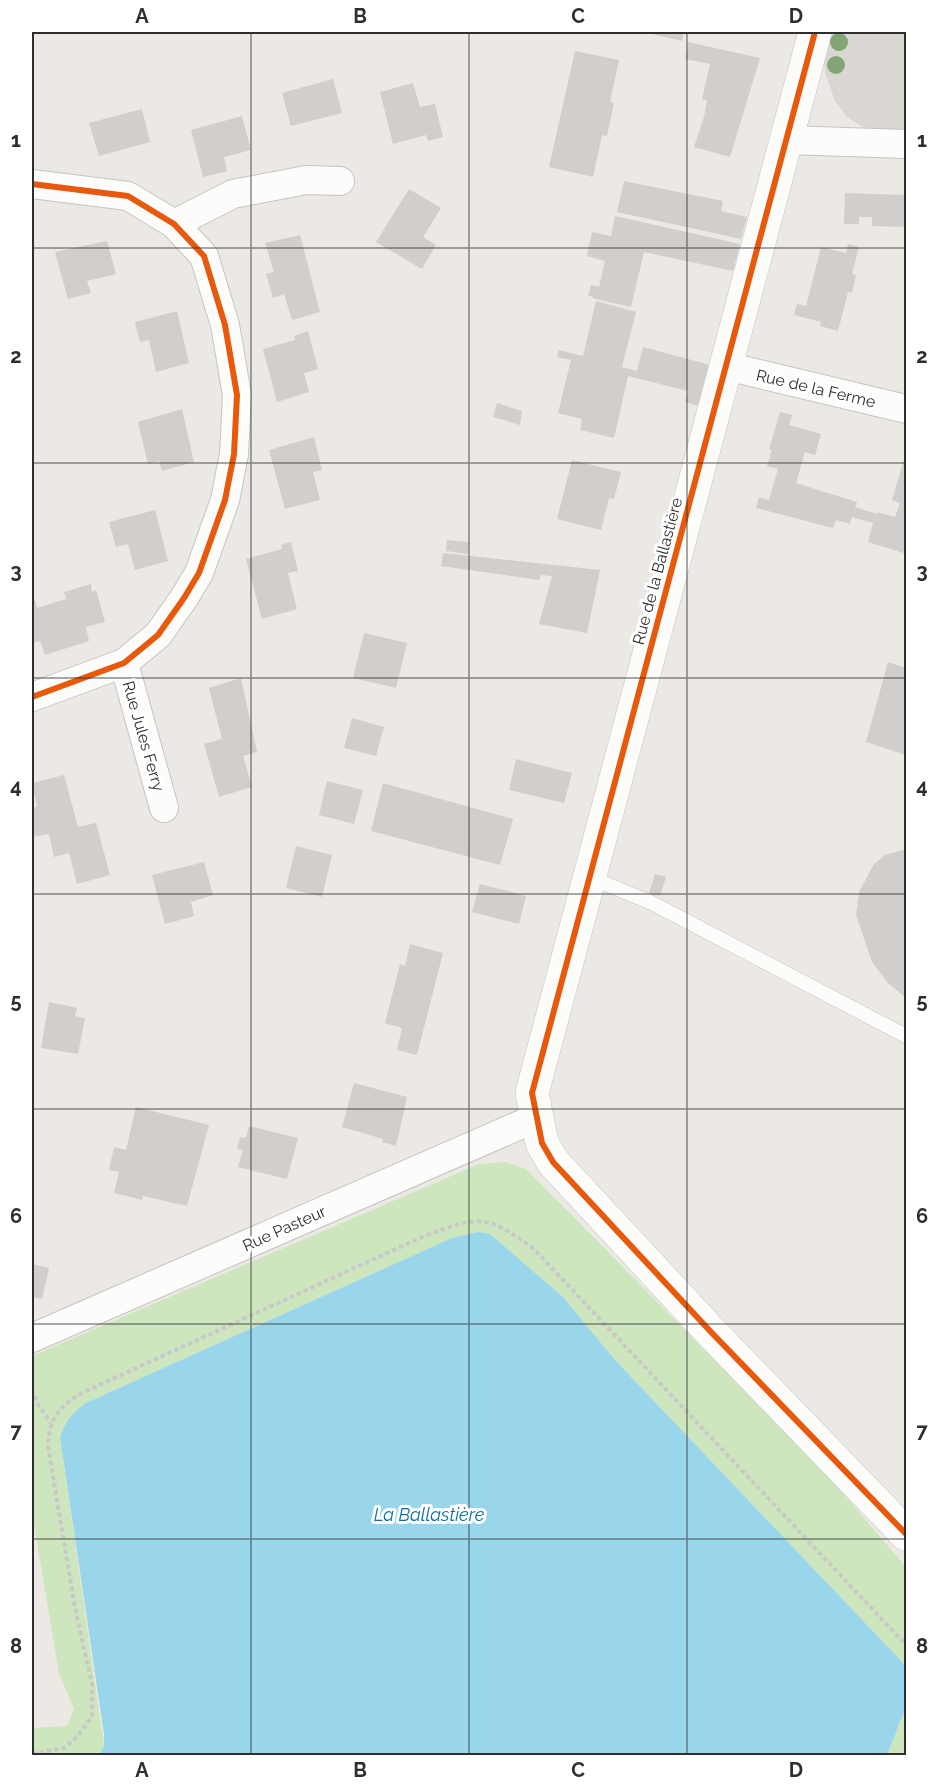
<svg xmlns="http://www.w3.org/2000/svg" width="938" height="1787" font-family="Raleway,sans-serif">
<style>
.green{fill:#cee6be}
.plaza{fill:#dad6d2}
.water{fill:#99d6ec}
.building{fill:#d1cecb}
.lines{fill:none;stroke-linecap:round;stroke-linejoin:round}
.lane-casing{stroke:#c5c4c5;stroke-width:15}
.street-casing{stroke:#c5c4c5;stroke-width:30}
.secondary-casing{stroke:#c5c4c5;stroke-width:34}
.path{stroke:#c9c9c8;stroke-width:4;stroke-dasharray:4.5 3;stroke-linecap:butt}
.lane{stroke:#fcfcfb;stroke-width:14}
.street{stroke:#fcfcfb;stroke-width:28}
.secondary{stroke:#fcfcfb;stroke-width:33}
.cycleway-casing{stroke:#fff;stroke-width:10}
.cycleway{stroke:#e8590c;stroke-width:6}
.tree{fill:#82a575}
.grid{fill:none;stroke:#2e2e2e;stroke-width:1.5;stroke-opacity:0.55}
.labels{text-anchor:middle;stroke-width:6;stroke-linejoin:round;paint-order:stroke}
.street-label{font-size:16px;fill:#2e2e2e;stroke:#fff}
.water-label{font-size:18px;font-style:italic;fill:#0d6fa3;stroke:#fff}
.neatline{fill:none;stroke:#2e2e2e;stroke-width:2}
.grid-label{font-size:20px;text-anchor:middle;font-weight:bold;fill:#2e2e2e}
</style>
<rect width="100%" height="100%" fill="#ece8e4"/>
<path class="green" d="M506,1162l20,7 297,301 83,97v99l-291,-306 -52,-63 -73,-63 -12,-2 -26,6 -366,165 -26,34 44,309 -5,9h-67v-27l35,-2 7,-17 -15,-36 -27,-159v-158l447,-192z
M906,1707v48h-19z"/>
<path class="plaza" d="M831,32h75v99l-40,-2 -19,-12 -12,-16 -10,-28 -1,-16z"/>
<path class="water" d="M478,1232l12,2 73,63 52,63 291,306v41l-19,48h-788l5,-9v-12l-44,-297c6,-16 12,-24 26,-34l366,-165z"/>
<path class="building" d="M643,32h41l-2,9z
M688,42l72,16 -30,99 -36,-10 10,-30 3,-17 -5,-1 8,-35 -25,-5z
M575,51l44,9 -9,42 4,1 -7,33 -5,-1 -9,42 -44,-10z
M333,79l9,34 -51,13 -9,-33z
M413,83l7,24 15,-3 8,33 -15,4 -2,-6 -33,9 -13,-52z
M142,109l8,33 -51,14 -10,-33z
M242,116l9,34 -27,7 3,14 -24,6 -12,-47z
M624,181l99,20 -2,10 26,6 -6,22 -124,-27z
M409,189l32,19 -18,29 13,8 -14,24 -46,-27z
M845,193l61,2v32l-34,-1v-9h-13v7h-15z
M615,216l125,28 -7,27 -89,-19 -13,55 -35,-8 -8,-4 3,-10 8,2 6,-26 -18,-5 5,-24 19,4z
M300,235l20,77 -28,8 -8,-26 -11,4 -7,-24 8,-2 -9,-29z
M107,241l9,33 -29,7 4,12 -23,6 -13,-47z
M848,244l11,3 -7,27 4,1 -4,18 -4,-1 -10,39 -18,-5 1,-4 -27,-7 3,-11 9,2 15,-59 25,6z
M596,301l40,11 -14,55 15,4 6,-24 67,18 -11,41 -14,-4 3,-11 -60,-15 -14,62 -34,-8 2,-11 -24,-6 13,-53 -14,-3 2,-7 24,6z
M177,311l12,52 -33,9 -7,-32 -9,2 -5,-20z
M308,331l10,38 -14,4 5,19 -32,10 -14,-53 32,-9 -1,-4z
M497,403l25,8 -2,14 -27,-8z
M182,409l12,53 -32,9 -3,-10 -11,3 -10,-42z
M780,412l12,3 -3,10 32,9 -6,21 -10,-3 -9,31 61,19 -2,5 22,7v-2l18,5 5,-14 -8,-3 14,-47v92l-3,8 -35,-11 5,-19 -21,-6 -2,7 -14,-4 -3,8 -77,-20 3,-11 10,3 9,-31 -11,-3 5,-16 -3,-1z
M314,437l8,33 -9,2 7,28 -35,9 -16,-59z
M572,460l49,12 -7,27 -5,-1 -8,32 -44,-11z
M155,510l13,51 -33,9 -7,-26 -12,3 -7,-25z
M447,540l22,2 -1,12 -22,-3z
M291,542l7,29 -10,2 9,36 -35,10 -16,-60 36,-10 -1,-4z
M443,553l157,17 -13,63 -48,-9 13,-48 -11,-1 -2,5 -98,-14z
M91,584l1,8 4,-2 9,32 -19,5 3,14 -44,14 -5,-14 -8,2v-42l3,-1 2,8 29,-9 -2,-7z
M364,633l43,10 -11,45 -43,-10z
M888,662l18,6v87l-40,-13z
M241,678l16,74 -14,4 9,31 -33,10 -15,-53 18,-5 -13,-51z
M352,718l32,9 -8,29 -32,-8z
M516,759l56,14 -8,30 -55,-13z
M64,775l14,52 18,-4 14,52 -33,9 -8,-31 -15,4 -5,-23 -17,3v-29l5,-1 -5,-24z
M327,781l36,9 -9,34 -35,-9z
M383,783l130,36 -13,46 -129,-34z
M296,846l36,9 -10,42 -36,-9z
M906,849v149l-18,-15 -16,-21 -16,-47 3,-23 15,-28 11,-9z
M204,862l9,33 -22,7 3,14 -29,8 -13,-49z
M655,874l11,3 -6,19 -11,-3z
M480,884l46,12 -7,28 -47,-12z
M410,944l33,9 -26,102 -20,-5 5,-22 -17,-5 15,-59 5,2z
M49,1002l28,6 -2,8 10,2 -7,36 -37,-6z
M354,1083l53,14 -11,49 -14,-4 1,-3 -41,-12z
M136,1107l73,18 -22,81 -44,-10 -1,4 -28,-7 5,-21 -10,-2 5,-23 12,3z
M249,1126l49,12 -11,41 -49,-12 5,-17 -6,-1 3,-12 6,1z
M32,1264l17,4 -7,31 -10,-2z"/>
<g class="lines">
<defs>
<path id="lane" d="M589,877l63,26 254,133"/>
<path id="street" d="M786,140l120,4
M32,184l96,12 46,28 30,32 21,69 12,70 -3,59 -9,46 -26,73 -15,25 -26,37 -34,28 -92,34
M174,224l59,-30 73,-14 34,1
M726,366l180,43
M124,663l40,145
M32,1338l504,-220"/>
<path id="secondary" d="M815,32l-283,1061 10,50 11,19 158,170 195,202"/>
</defs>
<use href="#lane" class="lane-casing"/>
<use href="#street" class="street-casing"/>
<use href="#secondary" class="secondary-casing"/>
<path class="path" d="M32,1389l5,14 14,20
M32,1754l32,-6 14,-12 14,-20v-32l-17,-76 -27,-162c1,-28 12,-41 36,-54l340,-156c55,-20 61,-23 110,13l372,396"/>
<use href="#lane" class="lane"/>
<use href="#street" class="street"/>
<use href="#secondary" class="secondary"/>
<defs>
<path id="cycleway" d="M815,32l-283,1061 10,50 11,19 158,170 195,202
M32,184l96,12 46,28 30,32 21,69 12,70 -3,59 -9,46 -26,73 -15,25 -26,37 -34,28 -92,34"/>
</defs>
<use href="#cycleway" class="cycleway-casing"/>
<use href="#cycleway" class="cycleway"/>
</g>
<g class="tree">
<circle cx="839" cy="42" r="9"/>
<circle cx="836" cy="65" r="9"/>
</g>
<path class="grid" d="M251,32v1724M469,32v1724M687,32v1724M32,248h874M32,463h874M32,678h874M32,894h874M32,1109h874M32,1324h874M32,1539h874"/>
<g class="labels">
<g class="street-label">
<text transform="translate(816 388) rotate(13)" y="6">Rue de la Ferme</text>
<text transform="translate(657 571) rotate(-75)" y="6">Rue de la Ballastière</text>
<text transform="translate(144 736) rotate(74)" y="6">Rue Jules Ferry</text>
<text transform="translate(284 1228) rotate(-24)" y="6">Rue Pasteur</text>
</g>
<g class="water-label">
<text x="429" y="1521">La Ballastière</text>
</g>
</g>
<rect width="938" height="1787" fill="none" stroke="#ffffff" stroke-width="66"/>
<rect x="33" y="33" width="872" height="1721" class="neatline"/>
<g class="grid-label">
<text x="142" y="23">A</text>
<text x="360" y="23">B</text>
<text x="578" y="23">C</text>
<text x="796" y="23">D</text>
<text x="16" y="147">1</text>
<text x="922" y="147">1</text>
<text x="16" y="363">2</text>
<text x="922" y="363">2</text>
<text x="16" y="578">3</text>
<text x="922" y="578">3</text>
<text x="16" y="793">4</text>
<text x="922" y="793">4</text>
<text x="16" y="1008">5</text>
<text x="922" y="1008">5</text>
<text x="16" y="1223">6</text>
<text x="922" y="1223">6</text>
<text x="16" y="1438">7</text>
<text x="922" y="1438">7</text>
<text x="16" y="1653">8</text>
<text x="922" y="1653">8</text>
<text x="142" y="1777">A</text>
<text x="360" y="1777">B</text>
<text x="578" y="1777">C</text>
<text x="796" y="1777">D</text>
</g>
</svg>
